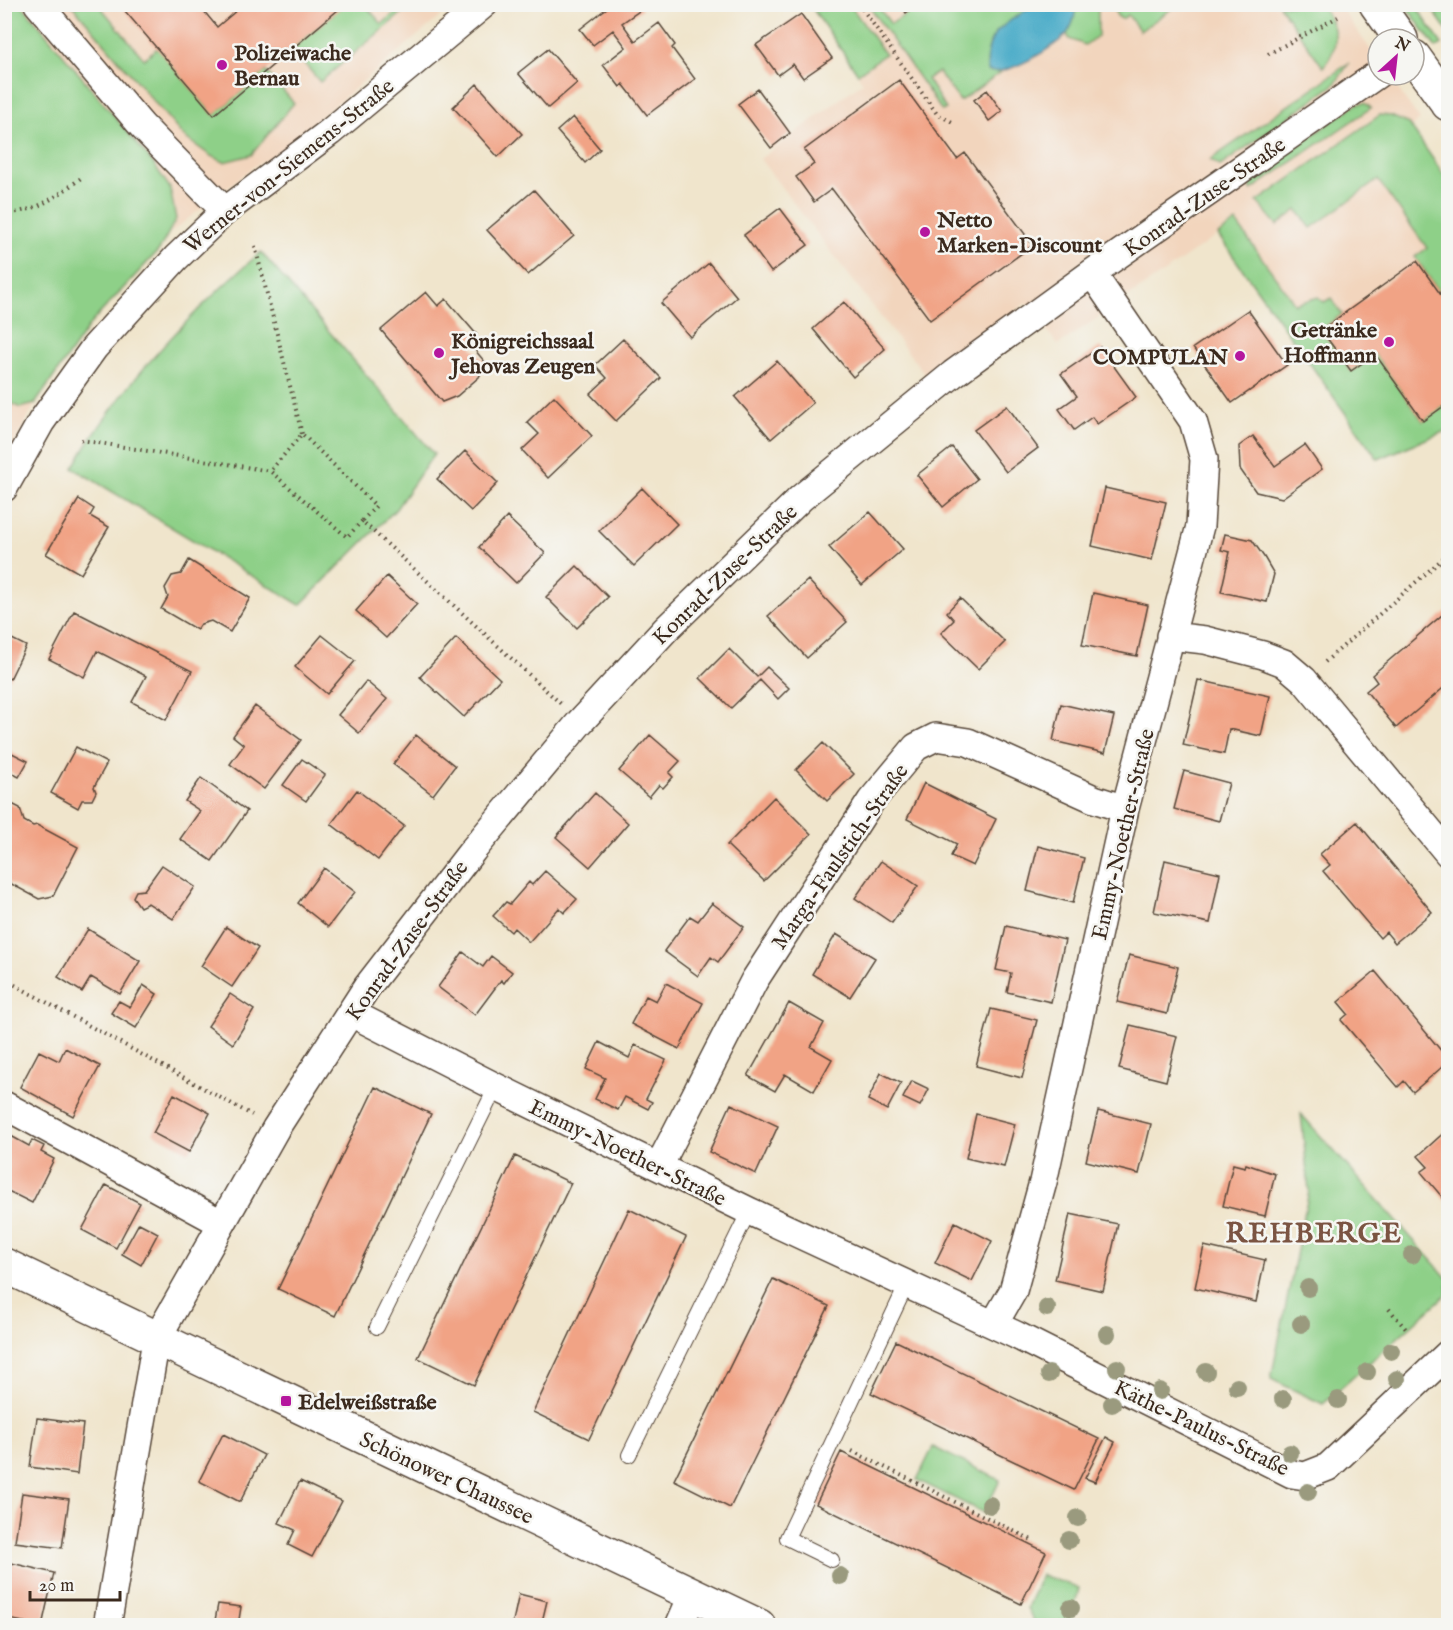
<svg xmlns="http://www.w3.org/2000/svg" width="1453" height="1630" font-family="'IM FELL English',serif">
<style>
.built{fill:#f2d5bd}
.green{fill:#8ed088;stroke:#647d53;stroke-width:1.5}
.water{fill:#49abc8;stroke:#426a73;stroke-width:1.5}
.building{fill:#f1a385}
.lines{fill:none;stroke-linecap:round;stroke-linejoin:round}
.lane-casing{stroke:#564638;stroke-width:16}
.street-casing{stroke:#564638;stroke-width:30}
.secondary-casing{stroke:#564638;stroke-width:36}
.path{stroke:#564638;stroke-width:4;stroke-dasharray:1.5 4.5;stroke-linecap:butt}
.lane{stroke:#fff;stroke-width:14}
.street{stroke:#fff;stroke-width:27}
.secondary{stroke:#fff;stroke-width:33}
.tree{fill:#9a9a7e}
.poi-dot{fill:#b5179e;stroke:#f6f6f2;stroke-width:2}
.labels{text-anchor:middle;stroke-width:5;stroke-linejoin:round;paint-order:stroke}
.poi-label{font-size:22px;font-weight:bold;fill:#3b2a1e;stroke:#f6f6f2;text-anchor:start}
.street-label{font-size:22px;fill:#3b2a1e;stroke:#f6f6f2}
.district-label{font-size:28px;font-weight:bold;letter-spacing:1.5px;fill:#7b5442;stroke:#f6f6f2}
</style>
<rect width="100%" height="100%" fill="#f6f6f2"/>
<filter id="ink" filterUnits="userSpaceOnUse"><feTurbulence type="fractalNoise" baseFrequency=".0167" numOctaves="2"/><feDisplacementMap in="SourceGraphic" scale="12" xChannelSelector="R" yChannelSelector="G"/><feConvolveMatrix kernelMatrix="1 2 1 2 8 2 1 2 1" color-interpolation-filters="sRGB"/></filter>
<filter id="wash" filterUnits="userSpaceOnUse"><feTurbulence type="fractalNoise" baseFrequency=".008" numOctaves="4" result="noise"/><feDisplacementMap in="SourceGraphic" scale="24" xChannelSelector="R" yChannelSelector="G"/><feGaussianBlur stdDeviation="1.35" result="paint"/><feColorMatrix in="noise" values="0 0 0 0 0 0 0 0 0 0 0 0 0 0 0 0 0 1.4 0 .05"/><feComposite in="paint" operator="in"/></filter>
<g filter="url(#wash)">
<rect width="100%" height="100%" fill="#f0e5cc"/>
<path class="built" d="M22,5h432l-176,148 -26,15 -82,65 6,-14z
M810,5h529l81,115 -29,22 57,79v209l-70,29 -160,-224 -160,110 -32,-42 -99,74 -167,-218 103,-77z
M5,384l30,20 -30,57z"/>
<path class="green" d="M345,4l20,1 17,19 16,-14 3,4 -81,68 -28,-33z
M4,5h18l131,158 17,25 6,31 -17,31 -68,73 -56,81 -15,4 -16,-9 5,-13 -5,-2z
M72,5h27l45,54 13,-11 57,67 52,-44 28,32 -43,52 -27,7 -13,-6 -28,-20z
M810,5h40l35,49 -27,20z
M868,5h9l14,19 28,-19h116c-30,21 -52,25 -47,66l13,1 -38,27 -3,2 -22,-29 -11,7 19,30 -4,2z
M1075,5h23v31l-13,9 -16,-6 -2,-6 6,-11z
M1113,5v-1l64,1 -37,26 -12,-16 -6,4 -5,-3z
M1279,5h42c16,21 21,40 2,62z
M1405,5h10l27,39 -6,4z
M1429,5h19v27z
M1349,63l-14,21 -115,82 -10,-6z
M1365,103l6,5 -120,82 -2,-7 4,-6 104,-73z
M1380,115l11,1 18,8 39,57v124l-33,-48 12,-9 -49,-68 -67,48 -14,-18 -20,15 -20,-23z
M1236,222l59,82 23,-7 6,5 7,-4 11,16 -21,16 30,41 24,-17 48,67 25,-18v27l-70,29 -160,-224z
M261,252l173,202 -38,55 -96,96 -227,-137c49,-84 115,-153 188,-216z
M1301,1114l147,165v14l-125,111 -52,-25 38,-188z
M933,1447l67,33 -16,33 -67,-33z
M1041,1575l38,13 -9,37h-34l-9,-17z"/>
<path class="water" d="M1035,4l40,1c1,9 -2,19 -7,27 -11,15 -61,44 -80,39 -5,-41 17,-45 47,-67z"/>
<g id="blocks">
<path class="building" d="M119,4h79l19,23 27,-23h101l-131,111z
M612,4h27l3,5 -20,14 13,18 24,-18 16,22 -3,3 23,31 -48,36 -24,-31 -3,3 -17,-22 23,-18 -13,-17 -20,15 -13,-16z
M900,4h18l-12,9z
M801,14l31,44 -29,20 -10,-14 -15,11 -22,-30z
M548,49l29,34 -29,25 -30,-35z
M899,80l58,79 8,-6 68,92 -103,75 -98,-131 -18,13 -18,-25 18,-13 -10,-14z
M477,84l45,50 -24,23 -45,-50z
M758,89l32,44 -19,15 -33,-44z
M987,90l15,21 -13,10 -15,-21z
M573,117l27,32 -15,14 -28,-32z
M534,190l40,46 -46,39 -41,-45z
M780,208l28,37 -37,27 -27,-37z
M1417,261l31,44v98l-25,18 -48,-67 -24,17 -30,-41z
M709,263l28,34 -47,40 -29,-34z
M426,292l12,14 8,-7 31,36 -9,7 18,21 -7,14 -22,19 -15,6 -61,-72z
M844,302l41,47 -32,28 -40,-48z
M1248,310l39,55 -55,38 -39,-55z
M623,339l38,39 -45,43 -26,-27 17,-16 -12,-13z
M1100,347l36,50 -39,27 -5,-7 -18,13 -15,-21 18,-13 -16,-22z
M777,361l36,42 -42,36 -36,-42z
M554,396l38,40 -44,42 -26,-28 17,-16 -12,-12z
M1007,406l31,42 -32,24 -32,-42z
M1253,436l22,30 30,-21 17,24 -40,29 -26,-6 -16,-23 -1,-23z
M952,447l25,32 -34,28 -26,-32z
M465,451l33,32 -27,28 -34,-32z
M642,488l35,36 -43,42 -35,-35z
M1105,488l61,14 -14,58 -60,-14z
M79,499l15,10 -4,7 19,11 -28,47 -35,-20z
M870,512l33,37 -41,36 -33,-38z
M507,517l38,36 -29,30 -37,-36z
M1225,534l27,6 12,17 10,17 -7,28 -46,-10 9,-40 -9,-2z
M189,560l61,38 -20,34 -19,-11 -10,3 -4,6 -36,-21 7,-12 -3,-9 7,-12 9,-2z
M577,566l31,31 -31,31 -31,-31z
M387,576l30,28 -31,34 -30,-27z
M808,580l39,42 -40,36 -39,-42z
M1093,593l55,12 -11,51 -55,-11z
M960,598l45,44 -27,27 -37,-36 13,-13 -7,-8z
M1448,610v74l-52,44 -30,-37 11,-9 -5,-7z
M74,611l118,60 -26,49 -34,-18 14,-26 -49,-25 -13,26 -35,-18z
M4,635l22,11 -16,33 -6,-3z
M322,635l33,26 -28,33 -32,-27z
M456,638l44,41 -36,38 -44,-40z
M729,649l28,28 10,-10 22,21 -11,11 -18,-19 -29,28 -31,-30z
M1198,680l72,16 -9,40 -32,-7 -5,25 -41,-9z
M366,681l21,18 -28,34 -21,-18z
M1061,704l53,12 -9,37 -52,-12z
M255,706l46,34 -37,49 -34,-25 14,-19 -11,-9z
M416,735l39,31 -22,29 -40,-31z
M650,735l30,26 -11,12 4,4 -10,11 -4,-3 -10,12 -30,-26z
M823,743l31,31 -27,27 -31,-31z
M76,747l31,16 -13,24 2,5 -4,8h-10l-4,8 -27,-15z
M4,749l24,12 -9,16 -15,-8z
M302,759l23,16 -19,26 -23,-16z
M1184,771l45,12 -10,38 -45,-12z
M201,778l46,33 -35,50 -32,-22 20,-28 -15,-10z
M924,783l72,36 -23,47 -22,-10 6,-12 -50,-25z
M357,790l47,36 -26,34 -47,-36z
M595,793l33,30 -38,44 -34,-30z
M774,797l37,37 -47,47 -37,-36z
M8,802l12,6 4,13 9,5 4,-1 41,22 -25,49 -14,3 -35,-19v-77z
M1357,822l75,90 -37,31 -9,-11 -6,6 -57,-67 7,-6 -10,-11z
M1038,846l46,12 -11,45 -46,-12z
M1165,860l55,13 -10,50 -56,-11z
M881,861l37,25 -26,37 -37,-25z
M162,865l33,22 -22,32 -25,-16 -8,4 -7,-10 3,-6 8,-1z
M324,868l31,24 -27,35 -30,-24z
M545,871l32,28 -13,14 -5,-5 -30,34 -15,-14 -3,4 -18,-16 13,-14 4,2 19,-22 3,3z
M712,903l32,24 -26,35 -7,-5 -13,19 -34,-25 26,-35 8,5z
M1006,926l59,14 -14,62 -44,-10 4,-19 -15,-3z
M226,927l32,21 -26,39 -31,-21z
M88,929l52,32 -20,33 -29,-17 -9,15 -24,-15z
M836,934l39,24 -25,39 -38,-23z
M463,952l20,15 8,-11 21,16 -8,11 -3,-3 -26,35 -37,-28z
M1129,955l49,12 -11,47 -50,-12z
M1375,971l73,88v3l-35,30 -9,-11 -6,6 -57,-67 7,-6 -10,-12z
M666,983l37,20 -24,46 -48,-25 15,-28 10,5z
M143,985l14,9 -21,34 -25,-15 8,-12 11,6z
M230,994l24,16 -21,34 -25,-18z
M789,1003l35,20 -13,24 21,12 -18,32 -29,-17 -10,17 -27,-15z
M991,1009l46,11 -15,58 -46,-12z
M1130,1025l47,11 -11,45 -47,-12z
M599,1042l30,16 6,-13 31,15 -20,39 6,3 -4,7 -23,-12 -7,13 -23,-11 10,-21 -19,-9z
M65,1048l35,18 -27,50 -53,-29 19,-36 20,10z
M881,1073l20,10 -14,27 -19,-10z
M912,1081l17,8 -9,17 -17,-8z
M375,1087l56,27 -96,202 -57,-27z
M174,1094l36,19 -21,39 -36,-19z
M731,1104l47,22 -22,48 -47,-22z
M1098,1111l53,13 -12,50 -53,-13z
M976,1114l39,10 -11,43 -38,-9z
M1448,1129v75l-27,-32 7,-5 -10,-11z
M11,1136l18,10 3,-6 12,6 -3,6 13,7 -22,44 -28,-14v-40z
M515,1156l56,27 -97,202 -56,-27z
M1233,1164l12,3 1,-3 29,10 -10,42 -42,-10z
M106,1185l34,18 -24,45 -34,-18z
M629,1209l57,28 -97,202 -56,-27z
M1070,1214l48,10 -15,67 -48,-11z
M955,1222l37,19 -20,40 -37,-18z
M139,1223l19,10 -17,32 -19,-11z
M1204,1246l61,14 -9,42 -61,-14z
M773,1279l56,27 -99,202 -56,-28z
M896,1341l203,98 -25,51 -203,-97z
M37,1418l46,6 -6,50 -47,-7z
M223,1434l41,21 -24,47 -41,-21z
M1106,1437l9,5 -20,40 -10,-4z
M841,1452l205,100 -25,52 -205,-100z
M300,1481l42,20 -30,56 -24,-12 7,-15 -16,-7z
M22,1493l47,6 -7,49 -47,-6z
M7,1562l47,11 -12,53 -38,-8z
M519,1594l28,7 -6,25h-29z
M218,1604l23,3 -3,19h-24z
M383,1619l21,6v1h-23z"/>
</g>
</g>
<g filter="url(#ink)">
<use href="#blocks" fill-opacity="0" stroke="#564638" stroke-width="1.5"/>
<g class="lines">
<defs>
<path id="lane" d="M377,1327l119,-240
M629,1455l120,-244
M832,1560l-45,-22 119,-252"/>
<path id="street" d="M38,4l104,122 83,85
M4,488l37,-66 53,-74 82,-90 49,-47 105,-79 154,-128
M1170,636l35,4 58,15 21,8 20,17 144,173
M351,1013l145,74 253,124 267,124 276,139 13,2 23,-9 120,-113
M4,1105l217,118
M659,1166l95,-185 117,-180 45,-54 20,-10 32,5 126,57 31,10
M994,1324l19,-33 30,-109 82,-373 75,-283 4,-67 -11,-38 -101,-148
M107,1626l49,-286 120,-212 91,-141 106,-137 107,-128 86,-93 135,-131 152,-124 139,-101 286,-199
M679,1626l14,-32"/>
<path id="secondary" d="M1376,4l25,35
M1414,57l34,47
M4,1265l755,361"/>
</defs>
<use href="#lane" class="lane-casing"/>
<use href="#street" class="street-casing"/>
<use href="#secondary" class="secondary-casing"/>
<path class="path" d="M859,4l78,110 17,9
M1268,54l70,-37
M4,213c32,0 53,-17 77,-35
M255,246l47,188
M81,440l189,31
M362,521l-15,16 -77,-66 32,-37 74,72 -14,15 199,183
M1325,662l123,-108
M4,979l248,136
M1389,1309l17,20
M852,1451l180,89"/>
<use href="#lane" class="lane"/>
<use href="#street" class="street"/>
<use href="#secondary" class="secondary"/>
</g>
<g class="tree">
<circle cx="1412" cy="1255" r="9"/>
<circle cx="1308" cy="1288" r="9"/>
<circle cx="1047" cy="1308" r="9"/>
<circle cx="1301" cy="1324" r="9"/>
<circle cx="1107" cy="1334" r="9"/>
<circle cx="1391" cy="1351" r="9"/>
<circle cx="1117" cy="1368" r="9"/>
<circle cx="1206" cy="1372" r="9"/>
<circle cx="1367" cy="1372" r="9"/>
<circle cx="1049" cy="1374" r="9"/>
<circle cx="1397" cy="1379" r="9"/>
<circle cx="1237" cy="1387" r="9"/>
<circle cx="1160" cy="1391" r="9"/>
<circle cx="1283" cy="1399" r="9"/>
<circle cx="1338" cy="1400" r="9"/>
<circle cx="1112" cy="1404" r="9"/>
<circle cx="1290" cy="1453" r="9"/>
<circle cx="1308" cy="1492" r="9"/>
<circle cx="990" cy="1505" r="9"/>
<circle cx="1078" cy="1518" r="9"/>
<circle cx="1069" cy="1540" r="9"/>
<circle cx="840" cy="1576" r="9"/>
<circle cx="1071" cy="1608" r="9"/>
</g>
</g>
<g class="poi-dot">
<circle cx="222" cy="65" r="6"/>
<circle cx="925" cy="232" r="6"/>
<circle cx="1389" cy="342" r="6"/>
<circle cx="439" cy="353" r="6"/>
<circle cx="1240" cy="356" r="6"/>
<rect x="280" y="1395" width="12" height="12" rx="3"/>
</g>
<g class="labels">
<g class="poi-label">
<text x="234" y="60">Polizeiwache<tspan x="234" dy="25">Bernau</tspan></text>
<text x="937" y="227">Netto<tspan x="937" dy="25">Marken-Discount</tspan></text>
<text x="1377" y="337" text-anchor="end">Getränke<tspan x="1377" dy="25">Hoffmann</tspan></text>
<text x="451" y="348">Königreichssaal<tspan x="451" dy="25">Jehovas Zeugen</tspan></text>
<text x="1228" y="364" text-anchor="end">COMPULAN</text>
<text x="298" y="1409">Edelweißstraße</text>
</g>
<g class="street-label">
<text transform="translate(288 165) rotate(-39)" y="8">Werner-von-Siemens-Straße</text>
<text transform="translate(1204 196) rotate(-35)" y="8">Konrad-Zuse-Straße</text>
<text transform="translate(724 574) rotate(-44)" y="8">Konrad-Zuse-Straße</text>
<text transform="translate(1122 834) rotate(-77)" y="8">Emmy-Noether-Straße</text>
<text transform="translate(839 856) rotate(-55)" y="8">Marga-Faulstich-Straße</text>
<text transform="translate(406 940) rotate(-54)" y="8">Konrad-Zuse-Straße</text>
<text transform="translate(628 1152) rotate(26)" y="8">Emmy-Noether-Straße</text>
<text transform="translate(1202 1427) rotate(26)" y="8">Käthe-Paulus-Straße</text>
<text transform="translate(447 1477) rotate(25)" y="8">Schönower Chaussee</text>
</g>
<g class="district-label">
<text x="1314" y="1242">REHBERGE</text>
</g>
</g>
<rect width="1453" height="1630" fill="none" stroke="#f6f6f2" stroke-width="24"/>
<g transform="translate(1396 57) rotate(27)"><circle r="28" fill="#f6f6f2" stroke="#aba49d" stroke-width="1.5"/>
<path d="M0-4.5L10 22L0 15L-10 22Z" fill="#b5179e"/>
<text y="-9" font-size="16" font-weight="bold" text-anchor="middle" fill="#3b2a1e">N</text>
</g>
<path d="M30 1591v9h90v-9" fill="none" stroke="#3b2a1e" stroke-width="3"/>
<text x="39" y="1591" font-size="18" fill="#3b2a1e" stroke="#f6f6f2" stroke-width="4.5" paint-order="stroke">20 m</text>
</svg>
